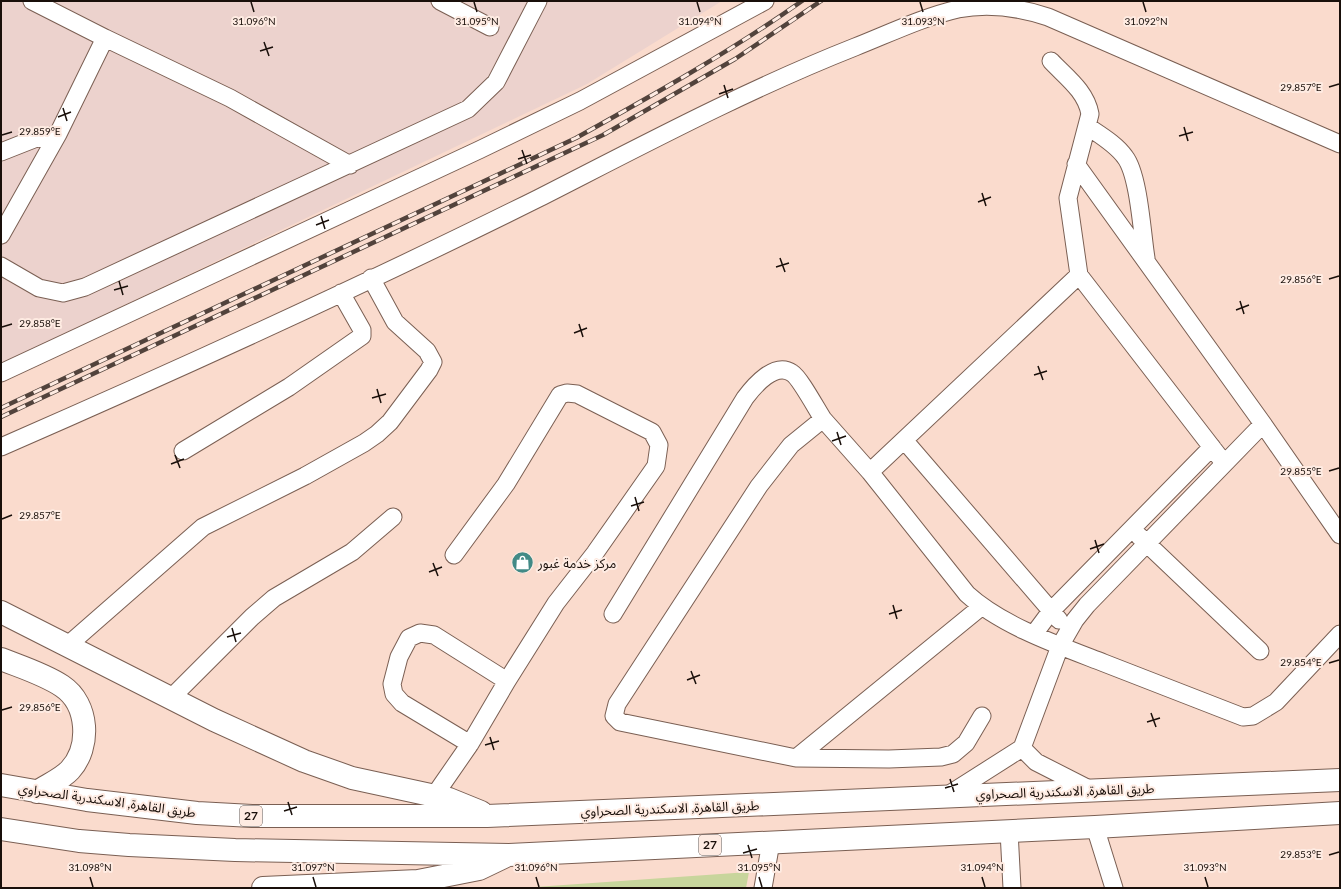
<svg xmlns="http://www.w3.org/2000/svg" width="1341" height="889" font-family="Lato,'Noto Sans Arabic',sans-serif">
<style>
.industrial{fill:#ecd2cd}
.green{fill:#c8d59c}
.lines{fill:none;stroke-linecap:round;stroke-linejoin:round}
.minor-casing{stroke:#7a5f53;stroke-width:19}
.highway-casing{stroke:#7a5f53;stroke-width:24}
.minor{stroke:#fff;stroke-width:17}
.highway{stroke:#fff;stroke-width:22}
.rail-casing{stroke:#52433c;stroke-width:4.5}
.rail{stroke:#feebe2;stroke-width:3;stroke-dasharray:9;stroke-linecap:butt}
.ticks{fill:none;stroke:#190f0a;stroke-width:1.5}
.labels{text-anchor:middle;stroke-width:4;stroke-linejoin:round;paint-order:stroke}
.shield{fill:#feebe2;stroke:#5e514b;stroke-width:1}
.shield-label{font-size:12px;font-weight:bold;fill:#190f0a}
.poi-label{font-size:13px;fill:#190f0a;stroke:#feebe2;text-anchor:start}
.street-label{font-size:13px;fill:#190f0a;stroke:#feebe2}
.ticks-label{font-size:10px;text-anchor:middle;fill:#190f0a;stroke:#feebe2;stroke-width:4;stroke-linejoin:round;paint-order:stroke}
</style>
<rect width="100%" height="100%" fill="#fadbcd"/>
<path class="industrial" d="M1,1h721l-135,83 -586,280z"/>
<path class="green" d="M749,872l-3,16h-225z"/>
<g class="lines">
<defs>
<path id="minor" d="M440,1l50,26
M105,38l125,60 120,67
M1051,61c15,16 35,30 39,53l-22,84 11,77
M1087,126c13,9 29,18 38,31 14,18 17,77 21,101
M1,152l33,-13 24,-5
M1076,164l187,260 77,111
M1,235l57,-101 47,-96 -73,-37
M1,266l38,22 24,5 22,-6 383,-178 28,-27 42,-81
M1,373l478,-223 101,-49 185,-100
M904,440l155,180
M1,447c181,-79 361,-161 538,-249 104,-53 207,-108 316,-151 33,-13 68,-30 103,-38 31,-6 60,-2 90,8l292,127
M183,451l106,-64 73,-51v-6l-21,-37
M870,472l209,-197 145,188
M1139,536l121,115
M454,555l52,-71 54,-89 7,-2 10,1 75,38 7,13 -3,21 -61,87 -39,50 -49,78
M981,607l-185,151 -176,-36 -6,-6 3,-12 142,-218 32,-41 32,-26 47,53 97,122c35,32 93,52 137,69 46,18 92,36 139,54l10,-1 23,-14 64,-68
M613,614l132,-216c9,-12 30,-37 47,-25 8,5 25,37 31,46
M1034,634l17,-23 161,-164
M67,646l136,-119 102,-51 59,-33 13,-9 13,-12 39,-52 4,-8 -6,-11 -32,-29 -24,-44
M171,698l81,-81 22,-19 78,-46 41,-35
M1022,748l14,14 55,28
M796,758l93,1 52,-2 12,-3 13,-11 16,-27
M434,796l36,-52 37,-63 -73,-46 -14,-2 -11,5 -10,19 -7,27 2,10 8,9 68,41
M945,797l77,-49 38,-102 15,-26 12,-15 176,-181
M1095,827l19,61
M1009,831l3,57
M763,888l8,-46"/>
<path id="highway" d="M1,612l213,108 90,41 48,17 97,21 32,13
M1,659c20,8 43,15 61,27 27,18 29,61 8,84 -8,9 -23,15 -33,22
M1,785l86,15 110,13 55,3h235l853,-36
M1,829l78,12 50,4 106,5 274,5 586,-28 245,-14
M263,888l155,-7 61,-12 25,-12"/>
</defs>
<use href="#minor" class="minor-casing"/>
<use href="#highway" class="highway-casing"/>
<use href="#minor" class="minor"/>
<use href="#highway" class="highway"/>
<defs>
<path id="rail" d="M1,408l575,-270c77,-43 154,-86 226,-137
M1,417l602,-282 132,-76 86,-58"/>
</defs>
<use href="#rail" class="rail-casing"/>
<use href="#rail" class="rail"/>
</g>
<path class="ticks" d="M251,2l3,10M474,2l3,10M697,2l3,10M920,2l3,10M1143,2l3,10M264,42l5,14M260,51l13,-4M724,85l4,13M1329,87l10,-3M719,94l14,-5M63,108l4,13M58,117l13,-5M1184,127l4,14M2,135l10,-3M1179,136l14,-4M522,150l5,14M518,159l13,-4M982,193l4,13M978,202l13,-5M321,216l4,13M316,225l13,-5M780,258l5,14M776,267l13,-4M1329,279l10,-3M119,281l4,14M114,290l14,-4M1240,301l4,13M1236,310l13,-5M579,324l4,13M2,327l10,-3M574,333l13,-5M1038,366l5,14M1034,375l13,-4M377,389l4,14M372,398l14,-4M837,432l4,13M832,441l14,-5M175,455l5,13M171,464l13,-5M1329,471l10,-3M635,497l4,14M631,506l13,-4M2,519l10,-4M1095,540l4,13M1090,549l14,-5M433,563l5,13M429,572l13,-5M893,605l4,14M889,614l13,-4M232,628l4,14M227,637l14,-4M1329,663l10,-3M691,671l5,13M687,680l13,-5M2,710l10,-3M1151,713l5,14M1147,722l13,-4M490,737l4,13M485,745l14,-4M950,779l4,13M945,788l13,-4M288,802l4,13M284,811l13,-4M748,845l4,13M743,853l14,-4M1329,855l10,-3M90,877l3,10M313,877l3,10M536,877l3,10M759,877l3,10M982,877l3,10M1205,877l3,10"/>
<defs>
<symbol id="shop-disc" viewBox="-11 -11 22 22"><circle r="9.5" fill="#428a86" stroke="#feebe2"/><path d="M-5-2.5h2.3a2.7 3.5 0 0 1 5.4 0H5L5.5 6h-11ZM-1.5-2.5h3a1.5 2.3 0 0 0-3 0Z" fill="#fff"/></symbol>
</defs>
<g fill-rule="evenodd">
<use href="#shop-disc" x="510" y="550" width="25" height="25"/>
</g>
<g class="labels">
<g class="shield">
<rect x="240" y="806" width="22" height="20" rx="3"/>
<rect x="699" y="835" width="22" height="20" rx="3"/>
</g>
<g class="shield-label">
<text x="251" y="820">27</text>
<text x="710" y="849">27</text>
</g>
<g class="poi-label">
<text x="538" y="568">مركز خدمة غبور</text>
</g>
<g class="street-label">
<text transform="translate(1065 791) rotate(-2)" y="5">طريق القاهرة, الاسكندرية الصحراوي</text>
<text transform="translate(107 800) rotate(8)" y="5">طريق القاهرة, الاسكندرية الصحراوي</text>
<text transform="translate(670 808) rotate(-2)" y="5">طريق القاهرة, الاسكندرية الصحراوي</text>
</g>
</g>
<g class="ticks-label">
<text x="254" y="25">31.096°N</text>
<text x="477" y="25">31.095°N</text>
<text x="700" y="25">31.094°N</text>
<text x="923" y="25">31.093°N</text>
<text x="1146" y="25">31.092°N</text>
<text x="1301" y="91">29.857°E</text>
<text x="40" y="135">29.859°E</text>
<text x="1301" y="283">29.856°E</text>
<text x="40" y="327">29.858°E</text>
<text x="1301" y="475">29.855°E</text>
<text x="40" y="519">29.857°E</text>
<text x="1301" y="666">29.854°E</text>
<text x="40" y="711">29.856°E</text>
<text x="1301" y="858">29.853°E</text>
<text x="90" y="871">31.098°N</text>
<text x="313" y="871">31.097°N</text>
<text x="536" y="871">31.096°N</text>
<text x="759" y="871">31.095°N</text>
<text x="982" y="871">31.094°N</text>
<text x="1205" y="871">31.093°N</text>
</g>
<rect width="1341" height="889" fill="none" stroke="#190f0a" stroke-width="4"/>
</svg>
